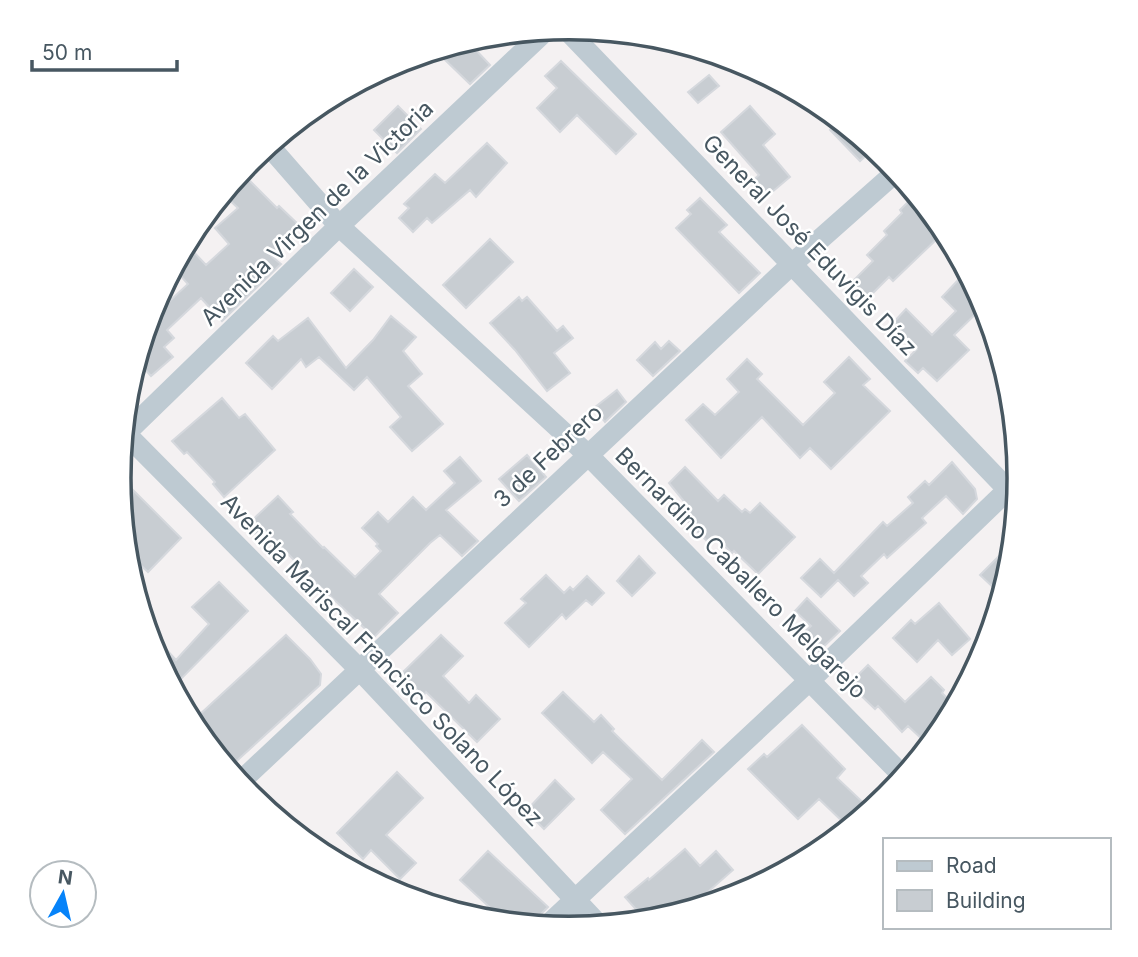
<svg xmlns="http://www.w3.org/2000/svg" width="1138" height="957" font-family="Inter,sans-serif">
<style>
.building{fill:#c8cdd2;stroke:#d5d8dd;stroke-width:2}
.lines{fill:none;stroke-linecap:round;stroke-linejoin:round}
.street{stroke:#becad2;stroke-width:21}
.labels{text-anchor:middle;stroke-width:5;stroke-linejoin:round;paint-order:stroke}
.street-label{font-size:23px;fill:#475761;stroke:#fff}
.rim{fill:none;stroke:#475761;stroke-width:3.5}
</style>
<rect width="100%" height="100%" fill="#f4f1f2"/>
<path class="building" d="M473,47l17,18 -20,19 -31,-30z
M561,61l75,73 -20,20 -39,-39 -17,17 -23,-24 20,-20 -12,-12z
M709,75l10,11 -21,17 -10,-11z
M398,106l23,23 -24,24 -23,-23z
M750,106l25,28 -12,11 27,32 -24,20 -14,-16 7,-6 -38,-43z
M834,124l31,21 7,5 -12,11 -30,-31z
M487,143l20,20 -31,34 -6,-7 -38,33 -5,-5 -14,14 -14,-14 10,-10 -5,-4 31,-30 10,9z
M242,173l35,35 2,-2 21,20 -29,30 10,8 -59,57 -21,-23 -34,32 7,8 -10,9 9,10 -22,19 -10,-11 12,-59 6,5 29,-27 -12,-13 15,-22 15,16 23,-21 -14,-16 23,-20 -12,-11z
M913,197l26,40 -46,44 -4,-4 -23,23 -16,-16 23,-23 -6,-6 20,-20 -3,-4 18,-18 -2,-3z
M700,198l27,27 -8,7 41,41 -21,20 -63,-65 15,-14 -4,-4z
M490,239l23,23 -47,46 -23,-23z
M354,269l19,18 -23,24 -19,-18z
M960,278l25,27 -31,30 15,15 -32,31 -14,-13 -5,5 -13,-12 12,-12 -25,-25 14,-15 26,26 24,-24 -14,-14z
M519,297l3,4 5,-4 30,34 6,-5 10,12 -19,15 16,20 -23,18 -32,-41 -25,-27z
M391,316l25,21 -13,14 19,23 -14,12 35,38 -31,27 -22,-24 11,-10 -34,-40 -13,13 -35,-33 -13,10 -5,-8 -29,30 -26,-26 27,-27 5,5 30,-23 38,50 27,-28z
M669,341l11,10 -27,25 -16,-16 18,-18 6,7z
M849,357l21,22 -7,6 27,26 -59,58 -21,-21 -10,10 -38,-41 -41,41 -35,-38 17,-16 12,11 24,-23 -12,-13 20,-20 15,15 -5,5 46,46 32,-32 -11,-11z
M617,390l9,12 -21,20 -11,-14z
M222,398l17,20 6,-4 30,36 -51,47 -11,-13 2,-2 -28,-30 -3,2 -12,-13z
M527,455l19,22 -27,24 -20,-22z
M460,457l21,24 -35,29 32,31 -16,15 -22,-21 -10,8 -51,51 19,19 -24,24 -62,-58 -43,-45 -7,7 -15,-16 31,-29 15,16 -3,2 33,34 1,-1 31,30 26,-26 -5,-5 2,-2 -16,-16 16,-16 10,10 25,-25 13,13 29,-27 -11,-12z
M952,462l23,27 2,10 -14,15 -17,-18 -24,22 4,5 -39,35 -3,-4 -23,22 7,7 -14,13 -16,-16 -17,17 -20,-19 19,-19 14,14 49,-51 4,4 26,-23 -5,-6 17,-16 4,4z
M685,467l33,34 6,-6 18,17 3,-3 5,4 10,-10 35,34 -37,37 -24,-23 -2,2 -18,-17 -6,6 -29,-29 8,-8 -18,-22z
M119,476l62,62 -33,34 -14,-13z
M1005,550l-8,40v1l-17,-16z
M639,556l16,17 -23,23 -15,-15z
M546,575l18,18 6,-6 3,3 14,-14 17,17 -12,12 -6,-5 -20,19 -4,-5 -33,33 -24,-24 21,-20 -5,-4z
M219,582l29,29 -73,74 -22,-34 -3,-15 2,-2 24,26 33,-36 -17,-17z
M807,598l33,33 -21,20 -17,-17 9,-8 -16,-15z
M939,603l31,36 -18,16 -14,-15 -21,22 -24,-24 18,-18 4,4z
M286,635l24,24 11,15 -1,11 -90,82 -33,-50z
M441,635l22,21 -20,20 26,27 7,-8 24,24 -23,23 -51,-50 -3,4 -22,-22z
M868,665l37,37 26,-25 13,13 -2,3 9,9 -26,40 -17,-16 -6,6 -24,-26 -3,3 -26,-25z
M563,692l31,30 7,-7 13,14 -2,2 50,49 40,-40 12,12 -89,82 -24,-24 31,-31 -29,-27 -11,11 -50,-50z
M802,725l43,44 -8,9 33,31 -24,16 -27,-26 -21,20 -50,-50 16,-15 3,3z
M397,772l26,26 -37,37 30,28 -16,16 -29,-29 -8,9 -26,-26z
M555,780l19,19 -30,30 -18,-18z
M685,849l15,17 16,-15 17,19 -39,34 -53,11 -16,-18 23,-19 1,2z
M488,851l60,56 -15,15 -35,-7 -38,-35z"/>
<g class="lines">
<path class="street" d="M566,29l450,469
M270,147l69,79 249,229 314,320
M128,431l211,-205 204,-193
M127,435l232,234 238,254
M240,782l551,-517 105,-93
M548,925l262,-245 209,-201"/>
</g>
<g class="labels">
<g class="street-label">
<text transform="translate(317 213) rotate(-44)" y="8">Avenida Virgen de la Victoria</text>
<text transform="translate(810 245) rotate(46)" y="8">General José Eduvigis Díaz</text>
<text transform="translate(548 456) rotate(-43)" y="8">3 de Febrero</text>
<text transform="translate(741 573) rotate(45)" y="8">Bernardino Caballero Melgarejo</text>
<text transform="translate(382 660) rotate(46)" y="8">Avenida Mariscal Francisco Solano López</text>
</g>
</g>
<path d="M0 0H1138V957H0ZM131 478a438 438 0 1 1 876 0a438 438 0 1 1-876 0Z" fill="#fff" fill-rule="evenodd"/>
<path class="rim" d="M131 478a438 438 0 1 1 876 0a438 438 0 1 1-876 0Z"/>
<rect x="883" y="838" width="228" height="91" fill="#ffffff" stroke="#b5bcc0" stroke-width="2"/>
<rect x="897" y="861" width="35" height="10" fill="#becad2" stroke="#b5bcc0" stroke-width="2"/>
<text x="946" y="873" font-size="21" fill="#475761">Road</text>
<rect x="897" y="890" width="35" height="21" fill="#c8cdd2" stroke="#b5bcc0" stroke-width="2"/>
<text x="946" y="908" font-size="21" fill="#475761">Building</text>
<g transform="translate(63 894) rotate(8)"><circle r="33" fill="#ffffff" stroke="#b5bcc0" stroke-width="2"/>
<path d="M0-5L12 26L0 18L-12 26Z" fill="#0683f9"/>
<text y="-10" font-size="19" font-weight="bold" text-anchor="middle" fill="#475761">N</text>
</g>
<path d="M32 60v10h145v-10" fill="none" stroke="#475761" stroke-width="3.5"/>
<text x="42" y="60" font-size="21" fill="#475761" stroke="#ffffff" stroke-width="5" paint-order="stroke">50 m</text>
</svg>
